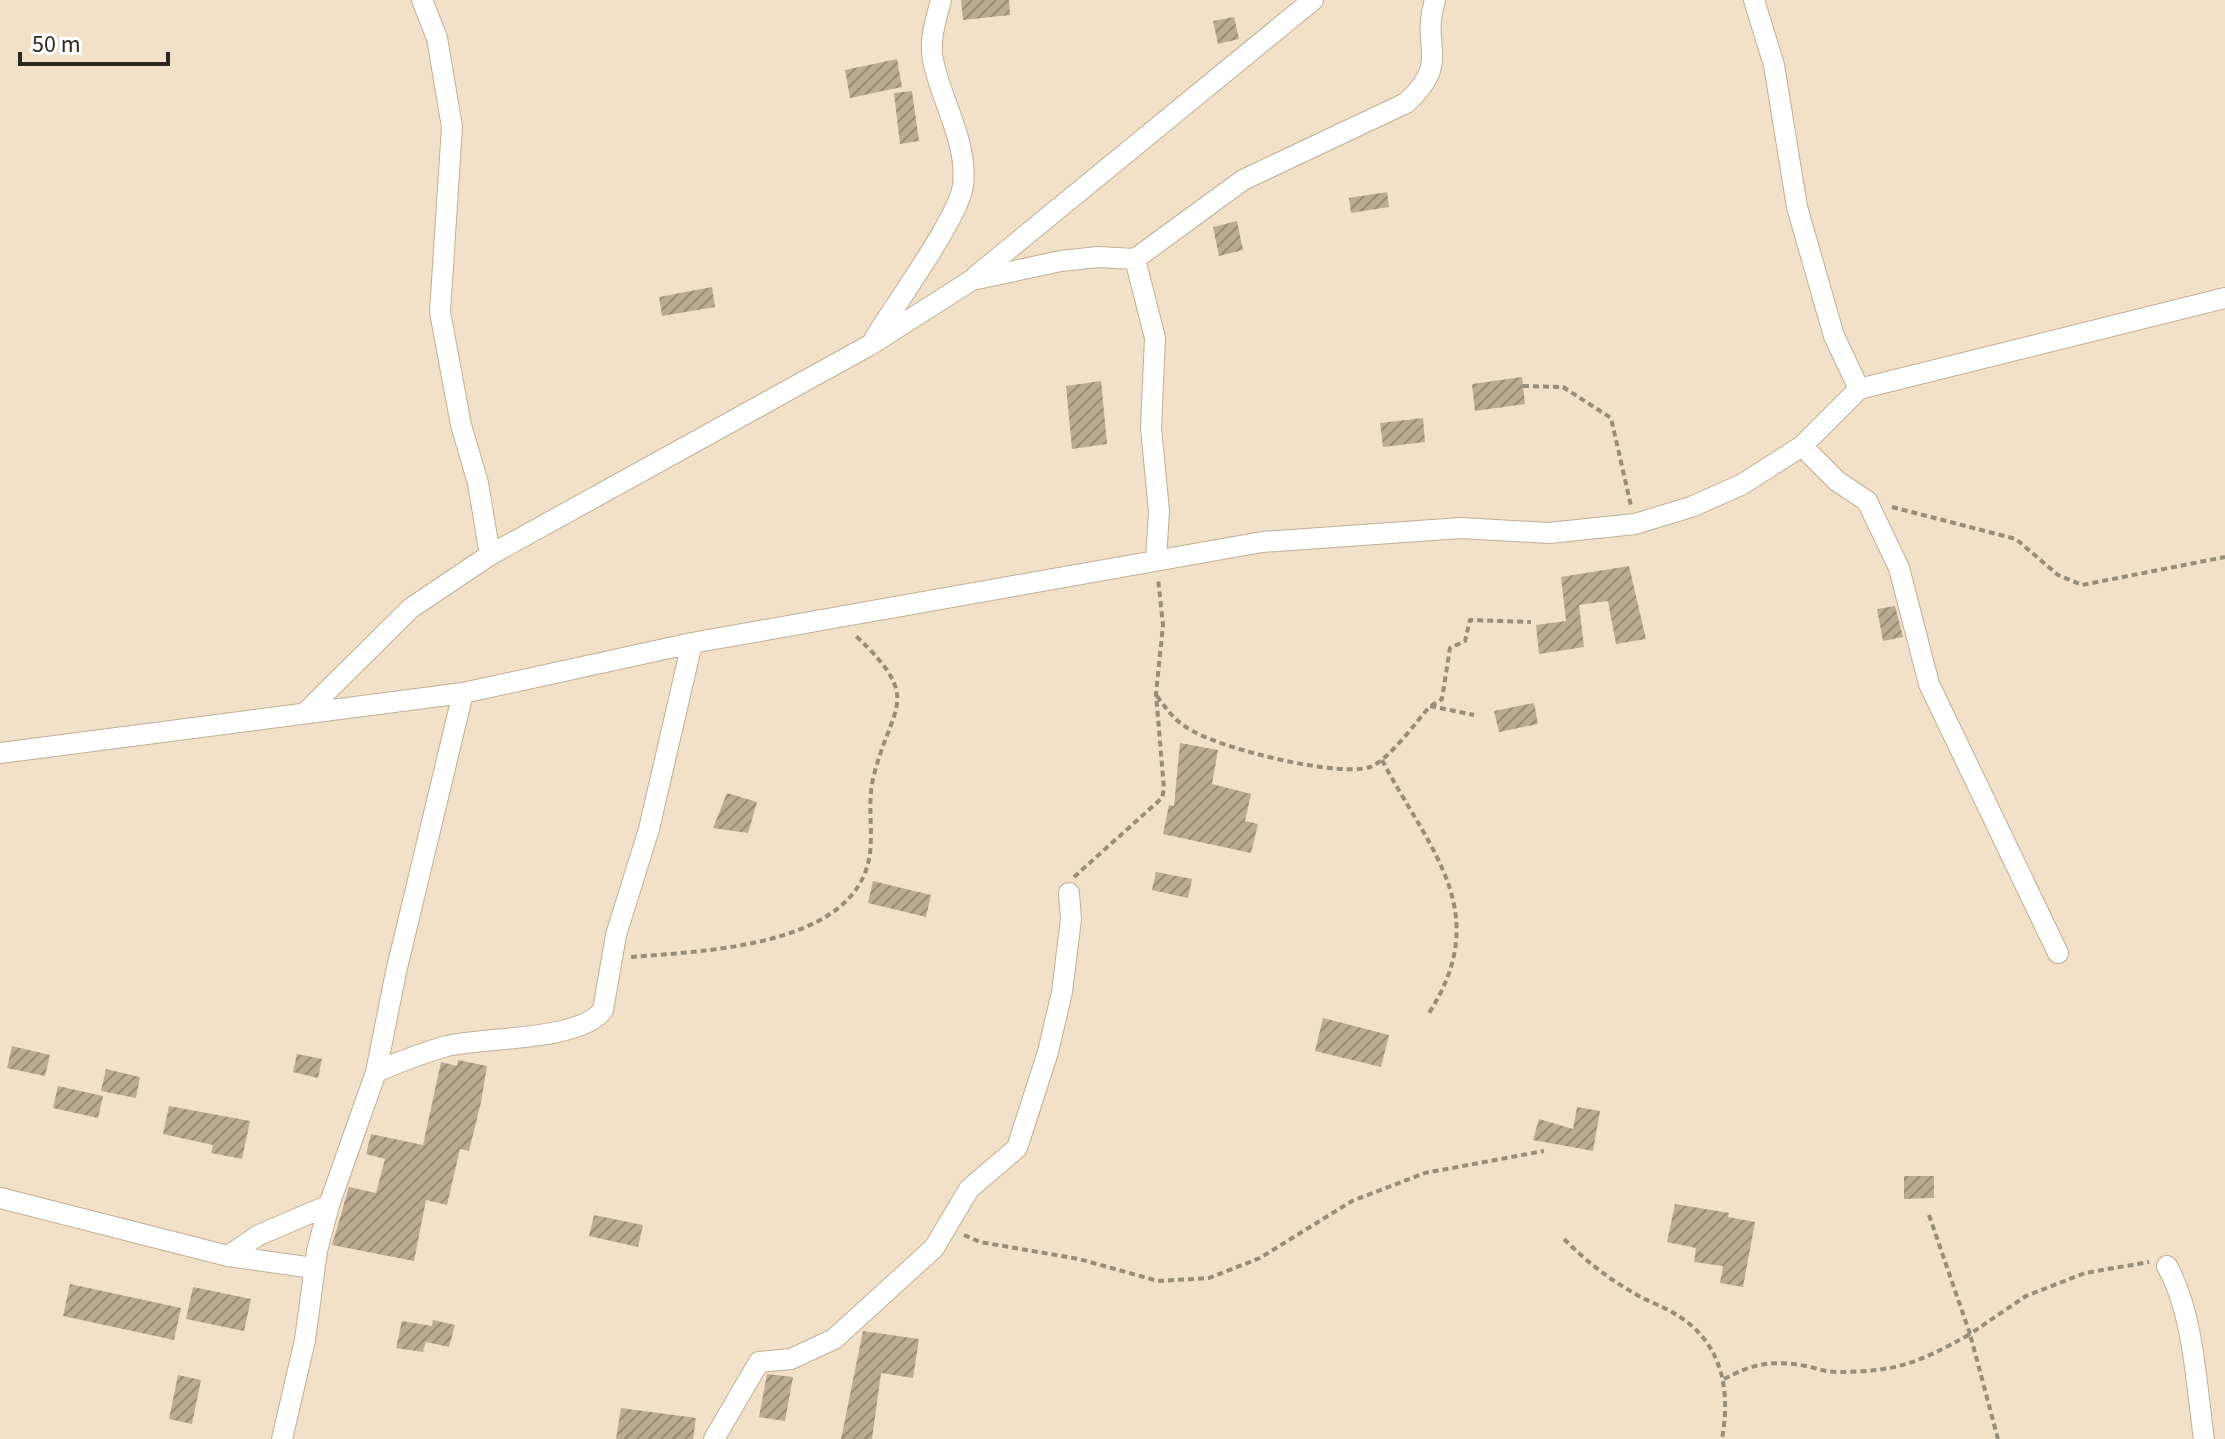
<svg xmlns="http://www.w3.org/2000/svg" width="2225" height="1439" font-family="'Source Sans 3',sans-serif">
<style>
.building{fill:url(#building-hatch)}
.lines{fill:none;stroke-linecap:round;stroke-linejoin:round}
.street-casing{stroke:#bfaf96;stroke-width:22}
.path{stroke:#988c7a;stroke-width:4;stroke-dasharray:6 4;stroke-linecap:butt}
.street{stroke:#fff;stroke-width:20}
</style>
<defs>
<pattern id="building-hatch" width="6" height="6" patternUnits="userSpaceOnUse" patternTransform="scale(2)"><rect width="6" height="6" fill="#bbab92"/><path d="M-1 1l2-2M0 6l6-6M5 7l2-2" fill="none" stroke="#988b77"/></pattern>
</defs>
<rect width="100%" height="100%" fill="#f2e1c8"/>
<path class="building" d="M961,0h48l1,15 -47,5z
M1234,17l5,22 -21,5 -5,-23z
M897,59l5,28 -52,11 -5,-28z
M912,91l7,50 -19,3 -6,-51z
M1387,192l2,15 -38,6 -2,-15z
M1237,221l6,29 -24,6 -6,-29z
M712,287l3,20 -53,9 -3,-19z
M1522,377l3,27 -50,7 -3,-27z
M1101,381l6,63 -35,5 -6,-63z
M1423,418l2,24 -42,5 -3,-24z
M1629,566l17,73 -30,5 -8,-43 -29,4 5,42 -45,7 -3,-29 30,-4 -5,-44z
M1895,606l8,31 -20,4 -6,-32z
M1534,703l4,21 -39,8 -5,-21z
M1180,743l38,7 -6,34 39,10 -6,27 13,3 -7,29 -88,-19 6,-29 5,1z
M727,793l30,9 -9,31 -35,-5z
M1156,872l36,7 -4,19 -36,-8z
M873,881l58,14 -5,22 -58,-14z
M1323,1018l66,17 -8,32 -66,-16z
M12,1046l38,9 -5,21 -38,-8z
M297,1054l25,5 -4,19 -25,-6z
M458,1060l29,6 -6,36 -12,49 -9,-2 -13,56 -21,-5 -12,61 -82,-16 17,-58 27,6 9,-34 -19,-5 5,-20 52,11 18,-83 16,4z
M106,1069l34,8 -4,21 -35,-7z
M58,1086l45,10 -5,22 -45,-10z
M169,1106l81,15 -8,38 -31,-6 2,-8 -50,-11z
M1577,1107l23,4 -7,40 -60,-11 6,-21 34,10z
M1904,1176h30v22l-30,1z
M1675,1204l54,9 -1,4 27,5 -12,65 -23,-4 3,-17 -29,-4 2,-14 -29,-6z
M594,1215l49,10 -5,22 -49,-11z
M70,1284l111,24 -7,32 -111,-24z
M193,1287l58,12 -7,32 -58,-12z
M433,1320l22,5 -6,22 -23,-5 -3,10 -27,-4 6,-27 30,5z
M863,1331l56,8 -6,39 -32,-5 -9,66h-31z
M767,1374l26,3 -8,44 -26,-4z
M178,1375l23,5 -9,44 -23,-5z
M621,1408l75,10 -3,21h-77z"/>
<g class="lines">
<defs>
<path id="street" d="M422,0l15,38 15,89 -12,185 21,113 17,58 12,72
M1754,0l20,65 23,142 37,129 25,53
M1135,259l20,79 -4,90 8,83 -3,49
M976,276l337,-276
M875,338c19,-32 85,-122 88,-153 5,-43 -22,-84 -30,-125 -4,-20 3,-40 8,-60
M1802,446l35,35 30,20 32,67 30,116 129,269
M307,711l104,-103 79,-53 380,-210 102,-65 89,-19 37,-4 37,2 108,-79 163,-77c46,-42 14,-55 29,-103
M0,753l463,-60 229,-50 570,-101 199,-14 88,5 86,-9 56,-17 50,-22 61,-39 57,-57 366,-91
M376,1072c23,-10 46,-19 71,-26 37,-9 134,-5 156,-36l13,-75 33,-106 43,-186
M0,1198l228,58 31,-21 70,-30 47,-133 20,-100 67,-279
M228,1256l85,12
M2167,1266c27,49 29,118 37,173
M282,1439l23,-99 12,-89 12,-46
M714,1439l45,-77 32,-3 43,-20 100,-91 35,-59 48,-41 31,-96 14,-60 9,-73 -2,-26"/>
</defs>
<use href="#street" class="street-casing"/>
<path class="path" d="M1523,386l40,1 48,31 20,88
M1892,507l124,32 42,36 24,10 143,-28
M1157,696c9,12 16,23 29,31 27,20 151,51 184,40 18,-6 47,-46 60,-61l44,9
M1431,706l11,-7 8,-51 15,-7 5,-21 61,2
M1382,760c48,91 112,152 47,253
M1074,877l88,-79 2,-9 -8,-95 7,-69 -5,-47
M631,957c69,-6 221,-9 238,-98 5,-26 -2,-54 4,-80 18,-76 52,-78 -18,-144
M1929,1215l41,119 56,-38 59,-23 64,-11
M964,1235l16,7 99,17 79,22 51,-3 51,-20 92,-57 73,-28 119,-22
M1564,1239c21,21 42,38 68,53 14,9 31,14 45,23 45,28 54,74 45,124
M1724,1379c30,-16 49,-19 82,-13 10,2 20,6 30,6 60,0 83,-9 134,-38l28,105"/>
<use href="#street" class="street"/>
</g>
<path d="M20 52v12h148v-12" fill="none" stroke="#2d271d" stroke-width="4"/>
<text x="32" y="52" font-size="24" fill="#2d271d" stroke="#ffffff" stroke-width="6" paint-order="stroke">50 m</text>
</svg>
